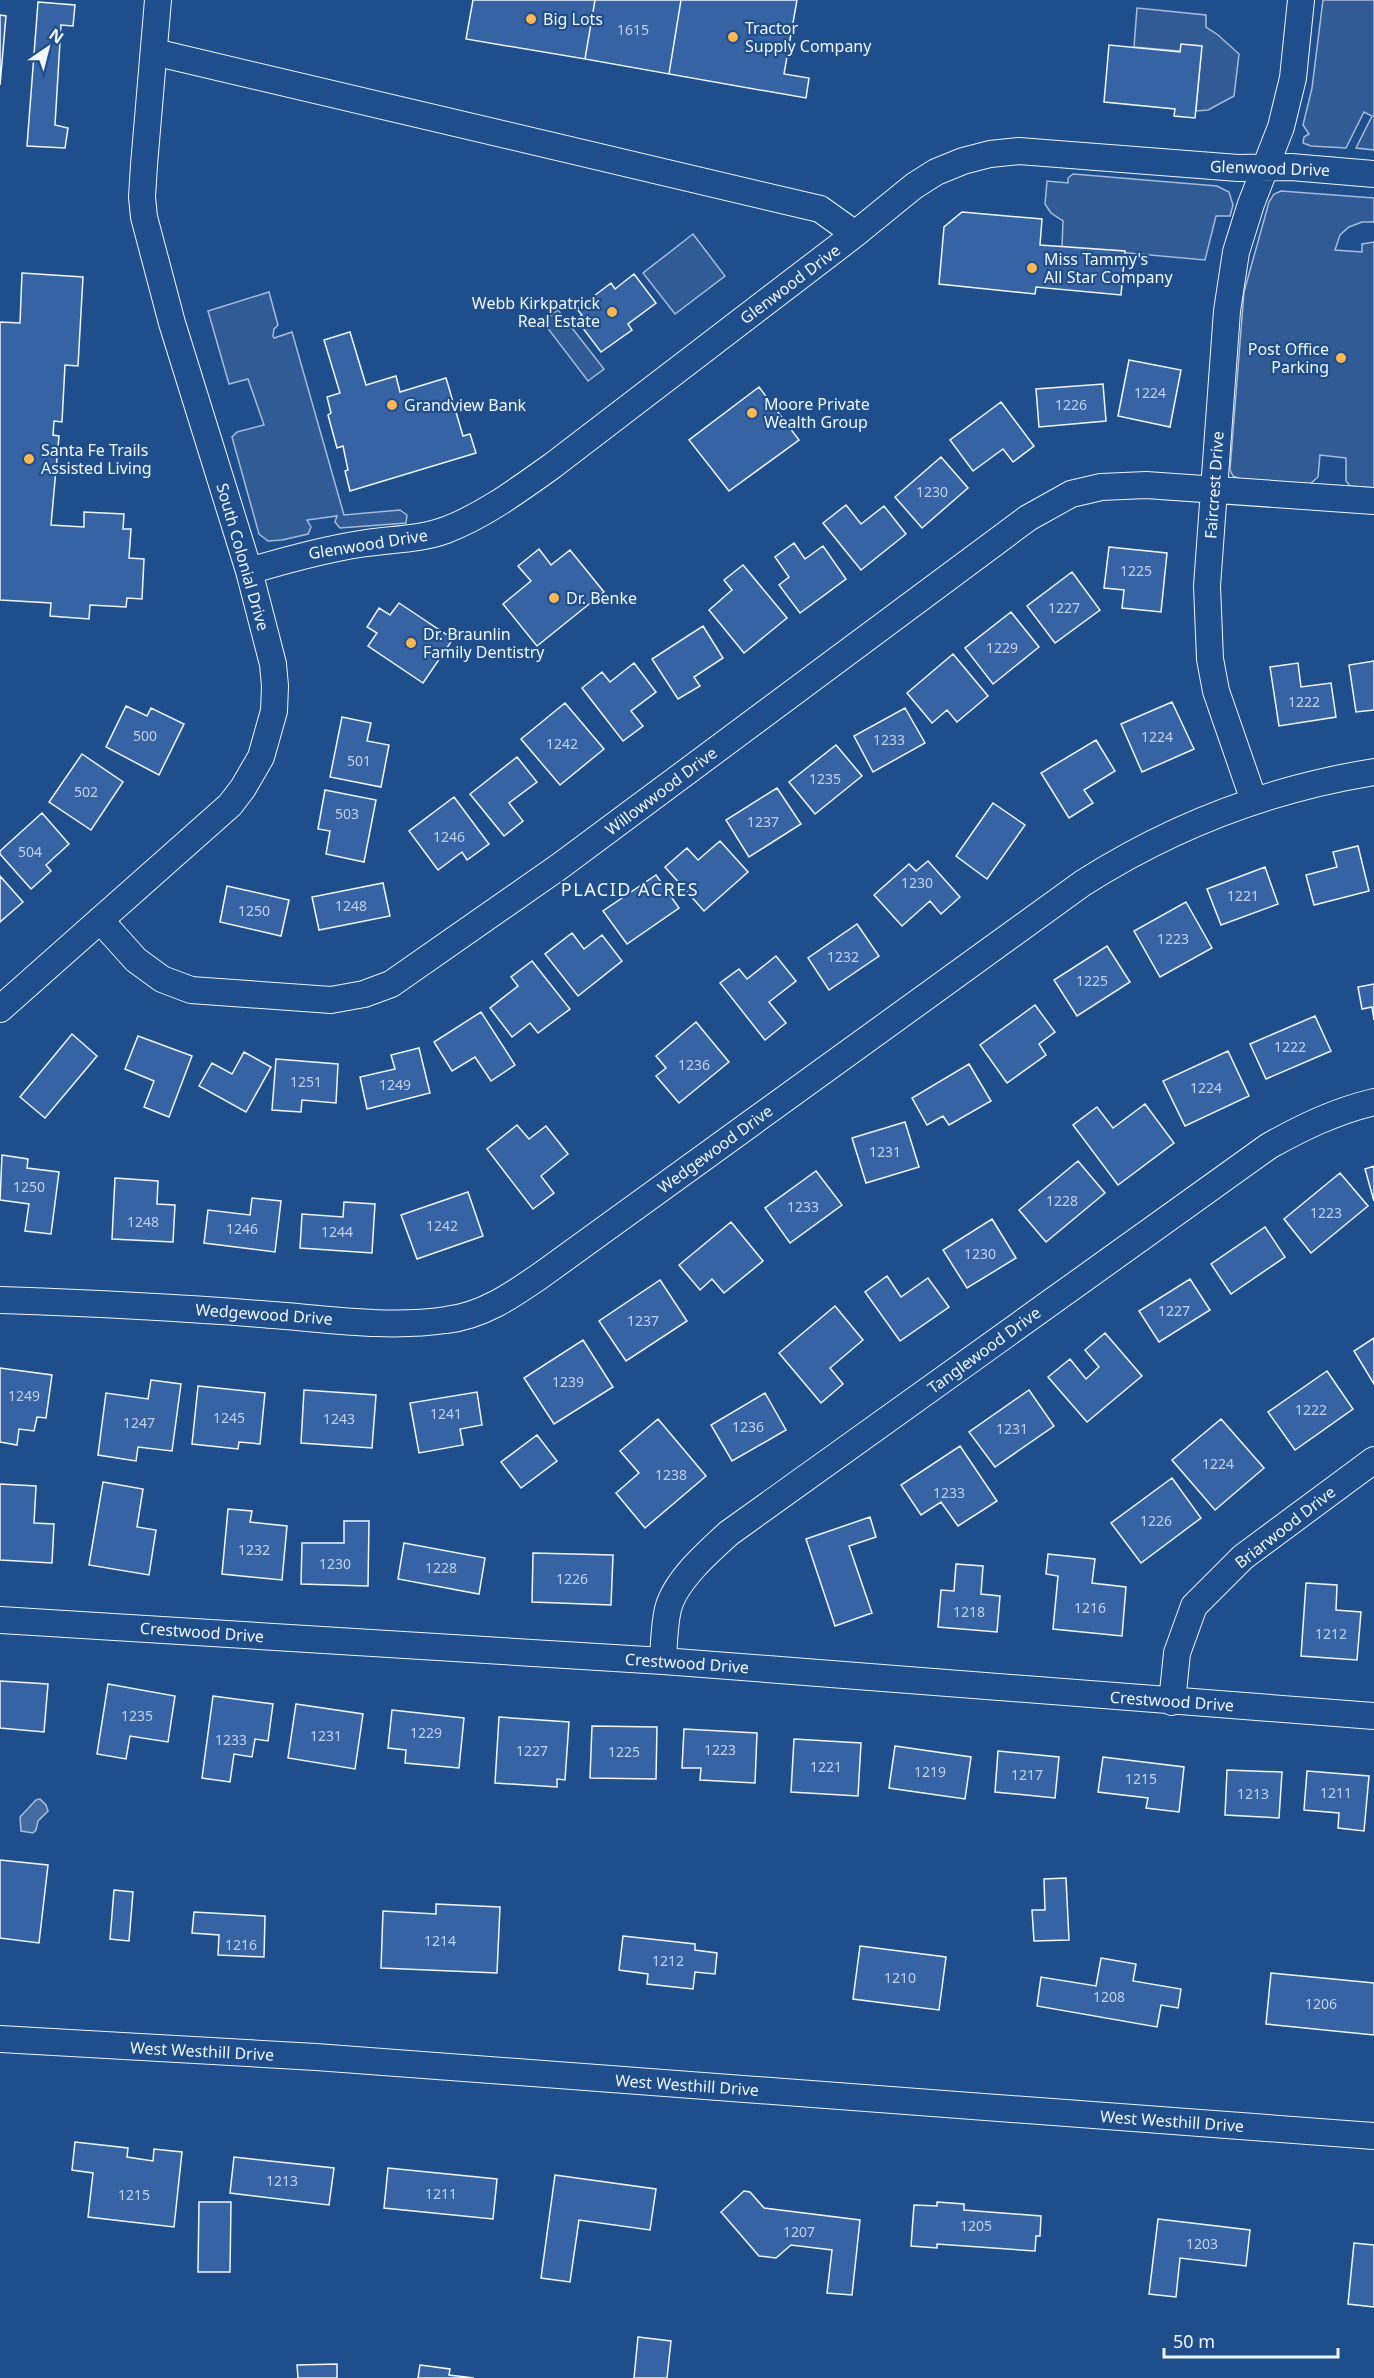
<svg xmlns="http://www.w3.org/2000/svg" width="1374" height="2378" font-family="'Noto Sans',sans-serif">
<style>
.built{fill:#305b95;stroke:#a8bbd7;stroke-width:1.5}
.water{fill:#446ba0;stroke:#a8bbd7;stroke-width:1.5}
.building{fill:#3563a3;stroke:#f2f6ff;stroke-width:1.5}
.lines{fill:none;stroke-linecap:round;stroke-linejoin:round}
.minor-casing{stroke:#f2f6ff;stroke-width:28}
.minor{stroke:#1f4e8c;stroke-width:26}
.poi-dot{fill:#ffb74d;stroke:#1f4e8c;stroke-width:2}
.labels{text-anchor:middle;stroke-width:4.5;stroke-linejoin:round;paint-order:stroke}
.number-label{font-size:14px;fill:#c3d1e8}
.poi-label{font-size:16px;fill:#f2f6ff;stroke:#1f4e8c;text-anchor:start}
.street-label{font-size:16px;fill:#f2f6ff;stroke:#1f4e8c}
.neighbourhood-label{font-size:18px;letter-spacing:1.5px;fill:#f2f6ff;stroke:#1f4e8c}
</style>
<rect width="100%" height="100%" fill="#1f4e8c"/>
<path class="built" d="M1323,0h51v150l-18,-2 16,-32 -8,-4 -18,36 -35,-2 -8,-3 1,-6 5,-3 -6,-9 9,-37z
M1137,8l69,7v12l12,8 21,19 -5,42 -26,14 -12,1 5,-58 -67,-6z
M1073,174l144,12 12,6 4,13 -3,11h-14l-11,44 -143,-13 1,-26 -12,-8 -6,-9 2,-23 21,2v-5z
M1281,191l93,7v24h-12l-13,5 -9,8 -5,15 27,2v-8l12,-2v246l-24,-2 -4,-5v-23l-26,-3 -2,22 -8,7 -70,-5 -7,-3 -3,-6 14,-178 25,-90 5,-8z
M693,234l32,42 -50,38 -32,-41z
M269,292l9,33 -4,4 -1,7 1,2 18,-6 52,183 56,-5 7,5 -1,8 -66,5 -5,-6 2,-6 -30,4 4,7 -3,7 -26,6 -14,1 -9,-7 -27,-97 5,-5 27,-7 -16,-46 -19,5 -21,-73z
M558,310l46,59 -16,12 -45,-59z"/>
<path class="water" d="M40,1799l6,6 2,6 -10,10 -2,9 -3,3 -12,-2 -1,-14 16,-17z"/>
<path class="building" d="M473,0h122l-10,59 -119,-20z
M595,0h86l-12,74 -84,-15z
M681,0h116l-13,74 25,4 -3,20 -137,-24z
M38,2l37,3 -2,21 -12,-1 -6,100 13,3 -3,20 -38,-2z
M0,15l6,1 -6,69z
M1181,44l21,2 -7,72 -21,-2 1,-7 -71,-7 5,-57 71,7z
M962,212l80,7 -2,26 85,6 -4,44 -85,-8 -1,7 -96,-10 5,-57z
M22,273l61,4 -5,89 -13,-1 -3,57 -8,-1 -1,14 6,1 -8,89 33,2v-15l40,2 -1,15h8l-2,29 15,1 -2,40 -15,-1 -1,9 -36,-2 -1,14 -39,-3 1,-13 -51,-3v-278l20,1z
M634,274l22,29 -28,21 4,6 -31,22 -25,-33 6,-4 -5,-6 34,-26 4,6z
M350,332l16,53 30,-9 4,16 46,-14 17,58 7,-2 6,19 -126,38 -5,-20 3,-1 -5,-24 -6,2 -9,-33 3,-2 -4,-16 13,-4 -16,-53z
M1129,360l52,10 -11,57 -52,-11z
M1103,384l3,37 -67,6 -3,-38z
M759,387l40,53 -70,51 -40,-51z
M1001,402l33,44 -21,16 -10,-13 -30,22 -23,-31z
M941,457l27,31 -46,40 -27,-31z
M846,505l15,19 23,-18 22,28 -45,36 -38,-47z
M794,543l11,16 18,-13 23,33 -46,34 -21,-28 10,-8 -14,-20z
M1109,547l58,6 -6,59 -39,-4 2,-18 -20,-2z
M539,549l12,16 19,-15 34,42 -67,54 -34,-42 28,-23 -13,-15z
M743,565l44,53 -43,35 -35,-43 23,-20 -8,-10z
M1072,572l28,38 -45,33 -28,-37z
M399,603l54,36 -30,44 -55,-37 9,-13 -10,-6 12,-19 11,7z
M1011,612l28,35 -46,37 -28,-36z
M703,626l20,32 -29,19 6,9 -22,13 -26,-40z
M953,654l35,42 -31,26 -10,-12 -15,13 -25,-30z
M1374,661v49l-18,2 -7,-47z
M634,663l22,29 -25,19 12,15 -20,15 -41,-53 20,-16 8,10z
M1298,663l3,24 30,-4 5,34 -57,9 -9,-59z
M1172,702l22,47 -52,23 -21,-48z
M565,703l39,46 -44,36 -39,-46z
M126,706l21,10 4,-8 33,16 -25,51 -53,-28z
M905,708l20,35 -52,29 -19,-36z
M342,717l29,6 -4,18 22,4 -8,42 -51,-10z
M1096,740l19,31 -31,19 9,13 -24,15 -28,-45z
M836,745l26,31 -47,38 -26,-32z
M82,754l41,28 -32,48 -42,-28z
M517,757l20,25 -28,21 14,18 -19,15 -34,-42z
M777,788l24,36 -52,33 -23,-37z
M325,790l51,10 -12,62 -38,-8 4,-23 -12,-2z
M454,797l35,47 -22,16 -5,-8 -24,18 -29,-39z
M993,803l32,22 -38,54 -31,-23z
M42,813l27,31 -23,21 5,6 -20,18 -31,-35v-3z
M720,841l28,31 -44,39 -39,-44 22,-19 11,12z
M1358,846l11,45 -55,14 -8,-30 31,-8 -4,-15z
M928,861l32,36 -19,17 -11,-13 -28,25 -28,-31 35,-31 7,7z
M1265,867l13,37 -57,21 -14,-36z
M656,875l23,33 -52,36 -24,-33z
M0,876l23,26 -23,20z
M383,883l7,33 -71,14 -7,-33z
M227,886l62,14 -8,36 -61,-14z
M1186,902l26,46 -52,29 -26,-46z
M857,924l22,32 -50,34 -21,-32z
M572,933l12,16 18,-14 20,26 -44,35 -33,-42z
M1107,946l23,36 -53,34 -23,-36z
M776,956l20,25 -27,21 17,21 -21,17 -45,-57 19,-14 8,10z
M532,961l38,48 -32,24 -8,-10 -18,14 -22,-29 28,-22 -7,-9z
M1374,984v36l-2,-13 -10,2 -4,-22z
M1035,1005l20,27 -16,12 7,11 -39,28 -27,-38z
M481,1012l34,53 -24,16 -16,-24 -23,14 -18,-29z
M1315,1016l16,35 -65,28 -16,-35z
M696,1022l33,40 -50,41 -23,-27 10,-8 -10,-12z
M72,1034l25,22 -52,62 -25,-21z
M138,1036l54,20 -23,61 -25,-10 10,-26 -29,-12z
M419,1048l11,45 -63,16 -7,-32 35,-8 -4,-14z
M1228,1051l21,45 -64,30 -22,-45z
M244,1052l27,15 -25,45 -47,-26 13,-23 20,11z
M276,1059l62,5 -2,39 -34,-3 -1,12 -29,-2z
M969,1064l22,37 -42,24 -6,-9 -16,9 -15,-27z
M1145,1104l29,39 -56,42 -45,-60 24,-18 16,21z
M905,1122l14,45 -53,16 -14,-45z
M517,1125l12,14 17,-13 22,28 -27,22 13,17 -21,16 -46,-60z
M2,1155l26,4 -1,9 32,4 -8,62 -26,-3 4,-27 -29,-4z
M1078,1161l27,32 -59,49 -27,-32z
M1374,1166v35l-9,-32z
M816,1171l26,34 -52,38 -25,-35z
M1340,1173l28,33 -57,47 -27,-34z
M115,1178l43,3 -1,23 18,1 -2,37 -61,-3z
M468,1192l15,44 -66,23 -16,-44z
M252,1198l29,3 -6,51 -71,-9 4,-33 42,5z
M344,1202l31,2 -3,49 -72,-5 2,-34 41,3z
M992,1219l24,39 -49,30 -24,-38z
M731,1222l32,39 -39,32 -12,-14 -12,11 -21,-25z
M1265,1227l20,30 -54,37 -20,-30z
M887,1276l14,21 27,-19 21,29 -49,34 -35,-49z
M1190,1279l20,31 -51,32 -20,-31z
M660,1280l27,41 -61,40 -27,-40z
M835,1306l28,34 -33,28 13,16 -22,19 -42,-50z
M1105,1333l37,43 -55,46 -39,-45 22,-18 16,20 13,-12 -14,-17z
M1374,1338v46l-20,-33z
M583,1340l30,47 -59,37 -30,-46z
M0,1368l52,7 -6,43 -9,-1 -3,14 -15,-2 -2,16 -17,-3z
M1327,1371l26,38 -58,41 -27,-38z
M151,1380l30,4 -9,67 -34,-4 -2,14 -38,-6 8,-62 42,6z
M198,1386l67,7 -5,51 -21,-2 -1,7 -46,-5z
M304,1390l72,5 -4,53 -71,-5z
M1029,1390l25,36 -59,41 -26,-35z
M477,1392l5,33 -22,4 3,16 -44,8 -9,-50z
M765,1393l21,37 -54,31 -21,-36z
M658,1419l48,57 -61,52 -29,-35 23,-20 -19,-22z
M1221,1419l43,49 -49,42 -43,-50z
M537,1435l20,26 -36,27 -20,-26z
M960,1446l37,55 -39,25 -17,-24 -20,13 -20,-30z
M1172,1478l29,40 -60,45 -30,-40z
M103,1482l40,7 -6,38 19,3 -7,45 -60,-10z
M0,1484l36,2 -2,37 20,1 -2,39 -52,-3z
M228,1509l24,2 -2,11 37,4 -5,54 -60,-6z
M870,1517l6,20 -27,9 23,67 -37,13 -29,-87z
M344,1521h25l-1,65 -67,-2 1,-41h42z
M404,1543l81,15 -6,36 -81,-15z
M533,1553l80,2 -2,50 -79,-3z
M1048,1554l47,5 -3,24 34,4 -4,49 -69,-7 5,-53 -12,-2z
M956,1564l27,2 -2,28 19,2 -3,36 -59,-5 3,-37 13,1z
M1306,1583l31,2 -1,25 25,2 -4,48 -56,-4z
M0,1681l48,3 -4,48 -44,-4z
M108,1684l67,12 -7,46 -38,-6 -4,23 -29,-5z
M213,1696l60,8 -5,37 -13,-2 -3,18 -18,-3 -4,28 -28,-4z
M296,1704l67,10 -8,55 -67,-11z
M392,1710l72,8 -5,50 -54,-5 1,-13 -18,-2z
M499,1717l70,5 -4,58 -8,-1v8l-62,-4z
M592,1726l65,1 -1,52 -66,-1z
M684,1729l73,4 -2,50 -55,-3 1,-12h-19z
M794,1739l67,4 -3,53 -67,-4z
M895,1746l76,11 -6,42 -76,-11z
M998,1751l61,6 -4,41 -60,-6z
M1103,1757l81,10 -5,45 -33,-4 2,-10 -50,-6z
M1227,1770l55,2 -3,46 -54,-3z
M1307,1771l62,5 -5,55 -26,-3 1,-15 -35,-3z
M0,1860l48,5 -9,78 -39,-5z
M1066,1878l3,62 -35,1 -2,-31h13l-1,-31z
M114,1890l19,2 -4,49 -19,-2z
M436,1904l64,3 -3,66 -116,-5 2,-57 53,3z
M194,1912l71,4 -1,41 -46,-2 1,-20 -27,-2z
M623,1936l72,8v6l22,3 -2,21 -20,-2 -2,17 -46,-5 1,-10 -29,-4z
M860,1946l86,11 -7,53 -86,-11z
M1101,1958l35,6 -3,17 48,8 -3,19 -17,-3 -4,22 -120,-21 4,-29 55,9z
M1271,1973l103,10v52l-108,-11z
M75,2142l53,6 -1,9 26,4 1,-12 28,3 -8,75 -86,-10 5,-44 -21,-3z
M234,2157l100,11 -5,37 -99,-12z
M388,2168l109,11 -4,40 -109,-11z
M555,2175l101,14 -6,41 -71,-10 -9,62 -29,-4z
M744,2191l6,1 14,16 96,12 -8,75 -25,-2 5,-43 -41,-5 -15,13 -17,-2 -38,-44z
M199,2202h32l-1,70h-32z
M937,2202l27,2v6l77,6 -1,20h-4l-1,15 -98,-7v4l-26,-2 3,-41 23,1z
M1158,2219l92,11 -4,36 -66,-8 -4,39 -27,-3z
M1354,2243l20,2v62l-26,-3z
M638,2337l33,4 -4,37h-33z
M337,2364v14h-39l-1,-13z
M420,2365l30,4 -1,6 25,3h-56z"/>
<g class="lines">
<defs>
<path id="minor" d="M154,52l666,157 35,25
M249,571c37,-11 73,-21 111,-27 29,-5 59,-4 86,-14 39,-15 72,-40 106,-64l303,-232 59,-48 22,-14 27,-11 27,-7 29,-3 219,17 53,-1 83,7
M1254,801l-38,-110 -6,-32 -3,-73 20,-275 9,-59 15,-48 30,-77 12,-49 8,-78
M100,920l36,40 26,19 29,11 140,10 33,-6 27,-10 169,-118 468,-348 43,-24 30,-7 45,-2 228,16
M0,1009l230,-204 13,-17 18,-31 13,-46 1,-25 -2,-22 -24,-93 -77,-248 -28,-106 -2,-20 2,-32 14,-165
M0,1300c87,3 173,7 260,14 61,4 125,15 186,6 36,-4 65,-24 94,-44l543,-393c91,-58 185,-94 291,-111
M0,1620l663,41 711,55
M663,1661c1,-17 1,-35 5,-52 7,-28 40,-57 61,-76l540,-387c34,-19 67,-35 105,-44
M1172,1702l5,-49 17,-47 49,-49 131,-97
M0,2039l316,18 1058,79"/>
</defs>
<use href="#minor" class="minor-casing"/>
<use href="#minor" class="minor"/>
</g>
<g class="poi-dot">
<circle cx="531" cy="19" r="6"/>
<circle cx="733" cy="37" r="6"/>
<circle cx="1032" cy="268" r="6"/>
<circle cx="612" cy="312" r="6"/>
<circle cx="1341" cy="358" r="6"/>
<circle cx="392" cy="405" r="6"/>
<circle cx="752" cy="413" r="6"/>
<circle cx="29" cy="459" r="6"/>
<circle cx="554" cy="598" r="6"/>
<circle cx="411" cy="643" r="6"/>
</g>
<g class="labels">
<g class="number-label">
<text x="633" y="35">1615</text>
<text x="1150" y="398">1224</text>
<text x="1071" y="410">1226</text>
<text x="932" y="497">1230</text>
<text x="1136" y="576">1225</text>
<text x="1064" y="613">1227</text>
<text x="1002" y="653">1229</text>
<text x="1304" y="707">1222</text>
<text x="145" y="741">500</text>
<text x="1157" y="742">1224</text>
<text x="889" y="745">1233</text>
<text x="562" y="749">1242</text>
<text x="359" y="766">501</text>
<text x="825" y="784">1235</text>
<text x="86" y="797">502</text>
<text x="347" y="819">503</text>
<text x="763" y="827">1237</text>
<text x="449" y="842">1246</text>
<text x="30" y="857">504</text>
<text x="917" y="888">1230</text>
<text x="1243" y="901">1221</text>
<text x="351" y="911">1248</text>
<text x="254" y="916">1250</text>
<text x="1173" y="944">1223</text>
<text x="843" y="962">1232</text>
<text x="1092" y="986">1225</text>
<text x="1290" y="1052">1222</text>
<text x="694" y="1070">1236</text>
<text x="306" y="1087">1251</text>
<text x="395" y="1090">1249</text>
<text x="1206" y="1093">1224</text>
<text x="885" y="1157">1231</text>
<text x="29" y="1192">1250</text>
<text x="1062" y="1206">1228</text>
<text x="803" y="1212">1233</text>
<text x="1326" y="1218">1223</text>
<text x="143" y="1227">1248</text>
<text x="442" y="1231">1242</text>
<text x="242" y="1234">1246</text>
<text x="337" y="1237">1244</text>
<text x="980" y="1259">1230</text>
<text x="1174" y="1316">1227</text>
<text x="643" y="1326">1237</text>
<text x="568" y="1387">1239</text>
<text x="24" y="1401">1249</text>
<text x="1311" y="1415">1222</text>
<text x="446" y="1419">1241</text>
<text x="229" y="1423">1245</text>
<text x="339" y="1424">1243</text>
<text x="139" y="1428">1247</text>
<text x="748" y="1432">1236</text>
<text x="1012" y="1434">1231</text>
<text x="1218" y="1469">1224</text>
<text x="671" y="1480">1238</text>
<text x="949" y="1498">1233</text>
<text x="1156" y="1526">1226</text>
<text x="254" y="1555">1232</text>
<text x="335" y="1569">1230</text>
<text x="441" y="1573">1228</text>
<text x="572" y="1584">1226</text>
<text x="1090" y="1613">1216</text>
<text x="969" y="1617">1218</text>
<text x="1331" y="1639">1212</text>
<text x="137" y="1721">1235</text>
<text x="426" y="1738">1229</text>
<text x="326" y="1741">1231</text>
<text x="231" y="1745">1233</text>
<text x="720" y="1755">1223</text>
<text x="532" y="1756">1227</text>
<text x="624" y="1757">1225</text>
<text x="826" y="1772">1221</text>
<text x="930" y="1777">1219</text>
<text x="1027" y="1780">1217</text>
<text x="1141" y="1784">1215</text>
<text x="1336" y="1798">1211</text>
<text x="1253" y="1799">1213</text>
<text x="440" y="1946">1214</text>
<text x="241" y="1950">1216</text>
<text x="668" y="1966">1212</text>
<text x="900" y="1983">1210</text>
<text x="1109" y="2002">1208</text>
<text x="1321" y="2009">1206</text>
<text x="282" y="2186">1213</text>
<text x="441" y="2199">1211</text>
<text x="134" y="2200">1215</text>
<text x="976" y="2231">1205</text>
<text x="799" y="2237">1207</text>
<text x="1202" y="2249">1203</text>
</g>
<g class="poi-label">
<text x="543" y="25">Big Lots</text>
<text x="745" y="34">Tractor<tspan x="745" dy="18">Supply Company</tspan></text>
<text x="1044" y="265">Miss Tammy's<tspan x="1044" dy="18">All Star Company</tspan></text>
<text x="600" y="309" text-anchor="end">Webb Kirkpatrick<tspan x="600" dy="18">Real Estate</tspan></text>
<text x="1329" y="355" text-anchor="end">Post Office<tspan x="1329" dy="18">Parking</tspan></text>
<text x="764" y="410">Moore Private<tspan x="764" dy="18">Wealth Group</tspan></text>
<text x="404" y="411">Grandview Bank</text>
<text x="41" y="456">Santa Fe Trails<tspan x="41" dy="18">Assisted Living</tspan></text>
<text x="566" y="604">Dr. Benke</text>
<text x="423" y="640">Dr. Braunlin<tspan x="423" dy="18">Family Dentistry</tspan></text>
</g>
<g class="street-label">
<text transform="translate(1270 168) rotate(2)" y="6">Glenwood Drive</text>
<text transform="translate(790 284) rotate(-37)" y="6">Glenwood Drive</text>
<text transform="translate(1214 485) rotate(-86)" y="6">Faircrest Drive</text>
<text transform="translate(368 544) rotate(-9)" y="6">Glenwood Drive</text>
<text transform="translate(243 557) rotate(74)" y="6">South Colonial Drive</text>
<text transform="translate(661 791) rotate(-37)" y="6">Willowwood Drive</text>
<text transform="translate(715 1149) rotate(-36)" y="6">Wedgewood Drive</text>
<text transform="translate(264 1314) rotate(4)" y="6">Wedgewood Drive</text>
<text transform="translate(984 1350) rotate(-36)" y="6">Tanglewood Drive</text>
<text transform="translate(1285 1527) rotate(-38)" y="6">Briarwood Drive</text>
<text transform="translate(202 1632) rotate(4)" y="6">Crestwood Drive</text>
<text transform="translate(687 1663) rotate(4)" y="6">Crestwood Drive</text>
<text transform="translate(1172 1701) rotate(4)" y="6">Crestwood Drive</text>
<text transform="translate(202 2051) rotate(3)" y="6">West Westhill Drive</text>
<text transform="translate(687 2085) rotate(4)" y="6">West Westhill Drive</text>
<text transform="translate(1172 2121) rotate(4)" y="6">West Westhill Drive</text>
</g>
<g class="neighbourhood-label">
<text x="630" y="896">PLACID ACRES</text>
</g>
</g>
<g transform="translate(48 48) rotate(35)" stroke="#1f4e8c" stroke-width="4.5" paint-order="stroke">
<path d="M0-4.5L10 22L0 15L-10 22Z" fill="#f2f6ff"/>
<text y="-9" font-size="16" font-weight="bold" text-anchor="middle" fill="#f2f6ff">N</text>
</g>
<path d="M1164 2348v9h174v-9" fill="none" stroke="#f2f6ff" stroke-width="3"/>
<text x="1173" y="2348" font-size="18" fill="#f2f6ff" stroke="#1f4e8c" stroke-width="4.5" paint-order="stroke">50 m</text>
</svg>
